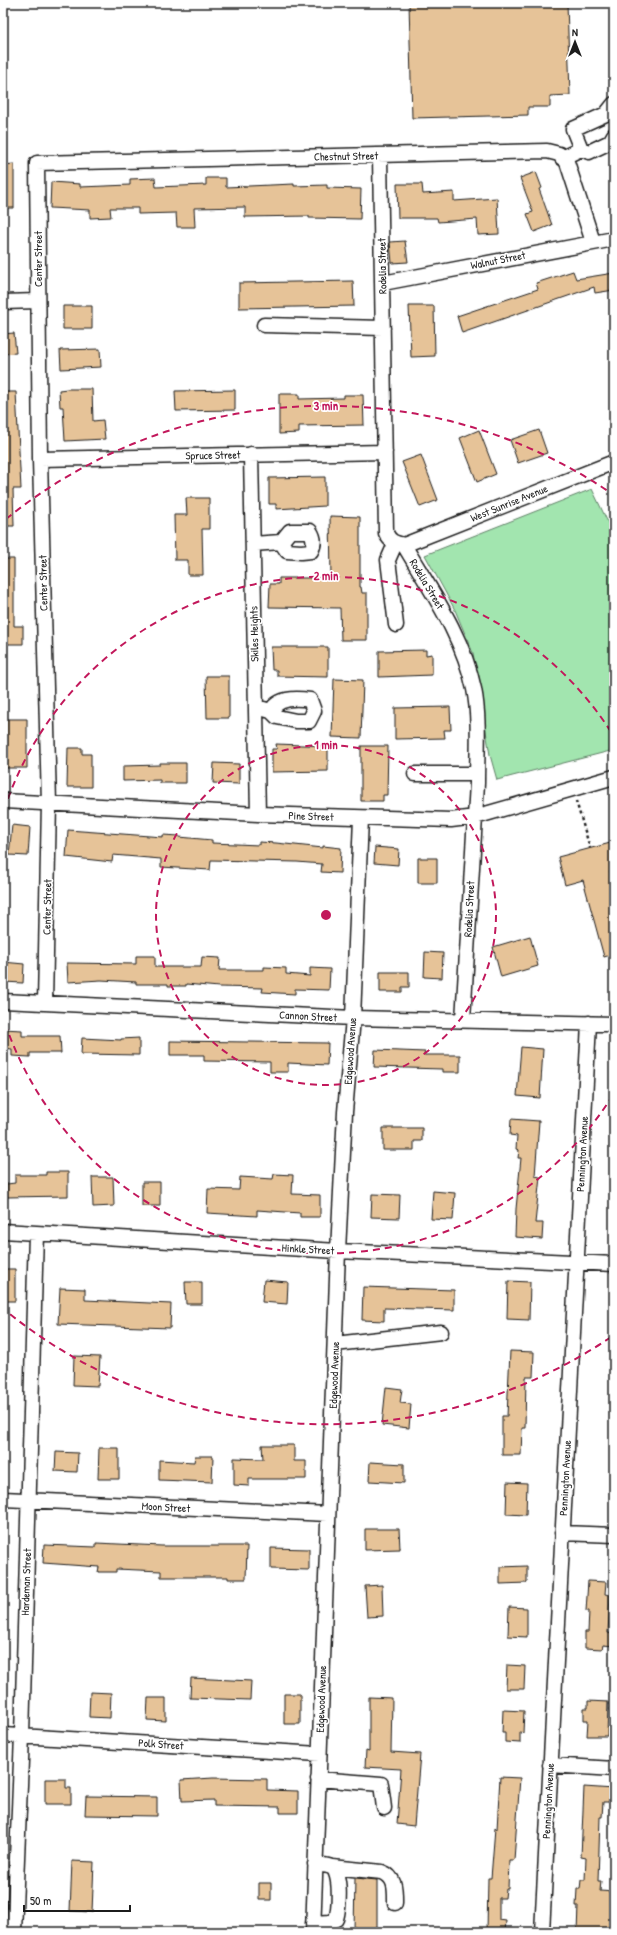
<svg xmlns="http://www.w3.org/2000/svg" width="617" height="1935" font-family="'Patrick Hand',sans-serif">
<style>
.green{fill:#a2e5af;stroke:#5f8066}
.building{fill:#e6c398;stroke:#1c1c1c}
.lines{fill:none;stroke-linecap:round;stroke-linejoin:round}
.minor-casing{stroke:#1c1c1c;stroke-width:17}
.path{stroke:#1c1c1c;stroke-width:2.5;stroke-dasharray:3 3;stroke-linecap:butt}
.minor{stroke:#fff;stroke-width:14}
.ring{fill:none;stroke:#c2185b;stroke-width:2;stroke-dasharray:7 5}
.labels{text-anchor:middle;stroke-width:3.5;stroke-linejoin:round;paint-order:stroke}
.street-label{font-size:11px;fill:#1c1c1c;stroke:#fff}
.centre{fill:#c2185b;stroke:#fff;stroke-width:2}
.ring-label{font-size:12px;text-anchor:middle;font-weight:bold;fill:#c2185b;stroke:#fff;stroke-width:3.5;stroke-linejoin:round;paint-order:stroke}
</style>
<rect width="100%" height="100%" fill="#fff"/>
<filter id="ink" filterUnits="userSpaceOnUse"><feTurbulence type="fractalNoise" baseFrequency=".025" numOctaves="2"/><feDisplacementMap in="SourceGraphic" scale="8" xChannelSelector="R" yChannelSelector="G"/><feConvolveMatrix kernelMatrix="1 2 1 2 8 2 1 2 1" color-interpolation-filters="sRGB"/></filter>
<g filter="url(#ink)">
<path class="green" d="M592,489l22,46v215l-117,30 -7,-25 -17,-102 -18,-43 -30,-55z"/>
<path class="building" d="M409,3h158l3,92 -20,1v11h-22v8l-116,3z
M14,164v44h-11v-43z
M536,172l6,16 -3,1 13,36 -18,7 -7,-18 6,-2 -13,-34z
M155,178l1,9 50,-2v-7h20v9l68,-3v2l33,-1v3l34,1 -1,30 -51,-1v-2l-64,1v-10l-51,1 1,19h-18l-1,-14 -38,1v-6h-28l1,9 -21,1v-8l-40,-2 1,-26 29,2v3l50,-2v-6z
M397,184h25l1,10 31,-2v9l43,-3 2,36 -21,1 -1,-16 -39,3 -1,-4h-39z
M405,241l3,21 -16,1 -2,-21z
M573,271l3,8 38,-6v17l-19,3 -1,-6 -132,46 -5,-17 81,-27 -2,-6z
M353,281l1,25 -115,2v-25z
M63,306h29v23h-29z
M409,306h25l1,50 -24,1z
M14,333l2,20 -13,1v-20z
M100,349l1,18 -40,2 -1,-19z
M67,389h25l1,32 10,-1 2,19 -40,2 -2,-34h-3l-1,-17z
M235,390v20l-59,1 -1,-20z
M3,392h13l5,97h-8l1,37h-11z
M279,394h20v5l45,-1v-3h19l1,30 -65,1v7l-20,1z
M479,430l17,44 -19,8 -17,-44z
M539,430l8,23 -29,10 -8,-23z
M421,455l17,45 -18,7 -18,-45z
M325,477v29l-49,3v-5h-7v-26z
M186,498h23v31h-7l1,46h-15v-15h-13l-1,-45h13z
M330,516l30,1v70h1l1,6h5v47h-26l-1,-32 -71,-1 1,-23h9v-6h52z
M3,559h11v67h9v18h-20z
M271,647h57v30l-51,-1v-6h-5z
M426,650v5l6,-1v21l-53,2v-26z
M206,676h23v42h-22z
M334,679l29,1 -2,58 -29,-1z
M450,707l1,23h-7l1,8 -50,1v-31z
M6,719h21v49h-22z
M276,744l52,2v25l-56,1v-23h5z
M361,746h27l-1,49h-4v6h-22z
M68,748h14v6h9v33h-24z
M160,763h26v20h-26v-3l-37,1v-15l37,-1z
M214,763l25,1v20l-26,-1z
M12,825l18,2 -2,29 -19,-1z
M68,830l95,7v-2l16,1v1l33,3v3l47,2v-3l17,1 47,5v-2l18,2 -1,25 -19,-1 1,-8 -25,-2 -86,-2 -1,10 -49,-3v-8l-48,-4 -1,7 -46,-5z
M614,842v28l-4,1 4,14v69l-10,3 -21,-77 -18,5 -7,-28z
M375,847l24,2 -1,16 -24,-2z
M418,858h19v25h-19z
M530,936l8,30 -37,11 -8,-30z
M425,952l18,1 -1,25 -18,-1z
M136,956h19v11h46l1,-10 18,1 -1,12h45v-3l22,1v6l24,2v-8l20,1 -1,21 -34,-1v5l-33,-2 1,-4 -44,-1 -33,-3v2h-18v-2h-32v-2l-35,-2 -33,2 -1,-19 69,1z
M3,962l21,2 -1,19 -20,-1z
M380,972h29v15h-7v5h-22z
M3,1029l19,1v6h38l1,17h-31v4l-18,-1v-7l-9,-1z
M82,1038l39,2v-1l18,-1v17l-58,-1z
M170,1041l158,2 -1,22 -39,-2v9h-18v-10l-66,-1v-6h-34z
M521,1047l22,2 -3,49 -23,-2z
M375,1050l50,2 -1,3h36v17h-18v-3l-68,-2z
M511,1119l28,2 -4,55 5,1 -5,46h8l-1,16 -27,-2 1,-28 5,-51h-3l1,-8 -3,-1 1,-13 -7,-1z
M383,1128h39v13h-8v9h-31z
M46,1172h22v24l-61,1v-13l8,-1v-8h31z
M274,1174l19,1 -1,19 28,1v22h-20v-4l-43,-3v6l-50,-3 1,-24 31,1 1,-13 33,2z
M92,1177h21l1,29 -21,1z
M142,1182h18v24h-18z
M433,1191l22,2 -2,27 -22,-1z
M372,1194l28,1 -1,23 -28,-1z
M3,1269h12v32h-12z
M264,1280l24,2 -1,22 -25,-2z
M508,1281l22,1 -1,38 -22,-1z
M185,1282h17v22h-16z
M363,1287l91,3v20l-70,-2v13l-22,-1z
M60,1288l25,1v11l86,4 -1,24 -112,-4z
M510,1351l24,1 -1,25h-7l-1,51h-3l-1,27h-19v-39h5z
M74,1356l26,1 -2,29 -25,-1z
M386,1387l16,2 -2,14 11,1 -2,24 -27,-3z
M262,1445h32v16h12v18h-57v7l-15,-1v-27l29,1z
M99,1448h20v31h-21z
M56,1452l22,1 -1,19 -22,-1z
M195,1456h18l-1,26 -53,-2v-20l35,2z
M370,1462l34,2v19l-35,-2z
M507,1482l20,1 -1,32 -20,-1z
M365,1529h34l1,20 -35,1z
M96,1543l66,3h85l-1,33h-18v-2h-67v-6l-45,-2v3h-18l1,-5 -56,-4 1,-18 52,2z
M271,1548l38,1v21l-38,-1z
M527,1566v17l-27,1v-17z
M588,1581l18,1 -1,12 5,1 -2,38 6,1v12l-11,-1 -1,4 -17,-1v-16h3l1,-21h-3z
M382,1585l1,31 -16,1 -2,-31z
M509,1607l18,1v29l-19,-1z
M507,1665l18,1 -1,23h-18z
M191,1678l60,3 -1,19 -60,-2z
M90,1692l21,1 -1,25 -21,-1z
M284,1694h16v30h-16z
M369,1697l23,1 -1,54 29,2 -6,72 -17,-2 4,-55 -36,-2 1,-17 3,1z
M148,1698h18v23l-19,-1z
M588,1701l20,1 -1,34h-20l1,-16h-4v-12h4z
M503,1710l21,1 -1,22 -3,-1v11l-15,-1v-9h-3z
M500,1777l20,1 -6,82h-5l-1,29h-2l-1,9h-6v22l7,1 -1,11h-18l1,-54h3l4,-50 2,1z
M213,1778l54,1v11l31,1v22h-18v-6l-66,-1v-6l-32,1 -1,-21z
M45,1779h21v9h5v16h-26z
M584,1787l30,2v13h-11l-1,15h-2l-2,64h3l-1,10 14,1v40h-37l1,-26h-2l1,-17h3l1,-9h4l1,-22 -5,-1z
M86,1796l71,1v19l-72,-1z
M72,1861l22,1 -2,50 -22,-1z
M355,1878l22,2v50h-23z
M259,1883h12v17h-12z"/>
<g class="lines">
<defs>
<path id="minor" d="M581,149l8,3 21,-10 4,-7
M380,155l6,378c4,9 9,10 18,12 27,46 59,91 70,144 6,30 3,64 3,94l-14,237
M562,158l19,-9 -8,-20 33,-15 8,-10
M383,283l231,-44
M3,302l35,-1
M264,325l119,3
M251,454l7,360
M40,459l345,-7
M253,544l28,-2 9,-11h20c4,6 5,13 1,20l-10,1 -14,-1 -6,-9
M395,544l-7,16 8,65
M404,545l210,-83
M256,707l15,4 6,6 19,4h13l5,-10 -4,-11c-13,-2 -32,-3 -39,11
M415,774h62
M3,801l255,13 193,6 24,-3 139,-40
M3,1001l350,17 261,6
M45,1003l4,-200 -9,-344 -3,-296 510,-12 12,3 8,8 26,80
M3,1231l335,20 276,13
M335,1344l106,-12
M3,1499l325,15
M562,1533l52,2
M3,1735l316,19
M550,1765l64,4
M318,1779l63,5 3,24
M332,1867l50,5c14,5 13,18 13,31
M313,1923l17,-1 6,-3c3,-10 6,-47 -5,-52 -4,-2 -11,-2 -16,-3
M14,1932l8,-196 14,-503
M313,1932l25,-681 7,-139 8,-94 8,-200
M542,1932l47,-909"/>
</defs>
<use href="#minor" class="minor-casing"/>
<path class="path" d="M576,801l14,47"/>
<use href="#minor" class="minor"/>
</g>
</g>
<g class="ring">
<circle cx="326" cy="915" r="170"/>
<path d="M613 1095A339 339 0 0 1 4 1020M4 810A339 339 0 0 1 613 735"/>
<path d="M611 1337A509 509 0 0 1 6 1311M6 519A509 509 0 0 1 611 493"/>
</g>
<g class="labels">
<g class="street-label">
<text transform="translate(346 156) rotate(-1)" y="4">Chestnut Street</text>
<text transform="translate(38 259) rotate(-90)" y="4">Center Street</text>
<text transform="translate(498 260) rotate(-11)" y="4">Walnut Street</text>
<text transform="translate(382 266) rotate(-91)" y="4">Rodelia Street</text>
<text transform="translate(213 455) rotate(-1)" y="4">Spruce Street</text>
<text transform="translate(509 503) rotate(-22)" y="4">West Sunrise Avenue</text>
<text transform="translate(43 583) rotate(-91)" y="4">Center Street</text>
<text transform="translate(427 584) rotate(59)" y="4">Rodelia Street</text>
<text transform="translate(254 634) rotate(-91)" y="4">Skiles Heights</text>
<text transform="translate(311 816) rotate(2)" y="4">Pine Street</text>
<text transform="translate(47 907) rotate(-89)" y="4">Center Street</text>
<text transform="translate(469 909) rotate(-87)" y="4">Rodelia Street</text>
<text transform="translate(308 1016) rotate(3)" y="4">Cannon Street</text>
<text transform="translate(350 1051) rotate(-86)" y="4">Edgewood Avenue</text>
<text transform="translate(582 1154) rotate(-87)" y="4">Pennington Avenue</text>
<text transform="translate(308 1249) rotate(3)" y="4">Hinkle Street</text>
<text transform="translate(334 1375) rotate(-88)" y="4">Edgewood Avenue</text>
<text transform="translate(565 1478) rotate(-87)" y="4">Pennington Avenue</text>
<text transform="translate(166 1507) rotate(3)" y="4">Moon Street</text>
<text transform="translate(26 1582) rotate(-88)" y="4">Hardeman Street</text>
<text transform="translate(321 1699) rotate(-88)" y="4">Edgewood Avenue</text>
<text transform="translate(161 1744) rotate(4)" y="4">Polk Street</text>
<text transform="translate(548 1801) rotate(-87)" y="4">Pennington Avenue</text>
</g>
</g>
<circle cx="326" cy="915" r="6" class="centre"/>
<g class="ring-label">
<text x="326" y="410">3 min</text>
<text x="326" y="580">2 min</text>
<text x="326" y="749">1 min</text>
</g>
<rect width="617" height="1935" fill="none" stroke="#fff" stroke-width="16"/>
<rect x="8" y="8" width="601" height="1919" fill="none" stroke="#1c1c1c" stroke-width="1.5" filter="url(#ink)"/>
<g transform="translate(575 42)" stroke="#ffffff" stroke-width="3" paint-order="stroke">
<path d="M0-3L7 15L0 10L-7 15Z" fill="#1c1c1c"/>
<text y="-6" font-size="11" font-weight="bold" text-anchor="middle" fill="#1c1c1c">N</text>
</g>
<path d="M24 1905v6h106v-6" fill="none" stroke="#1c1c1c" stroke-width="2"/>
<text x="30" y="1905" font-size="12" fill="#1c1c1c" stroke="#ffffff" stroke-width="3" paint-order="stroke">50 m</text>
</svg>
